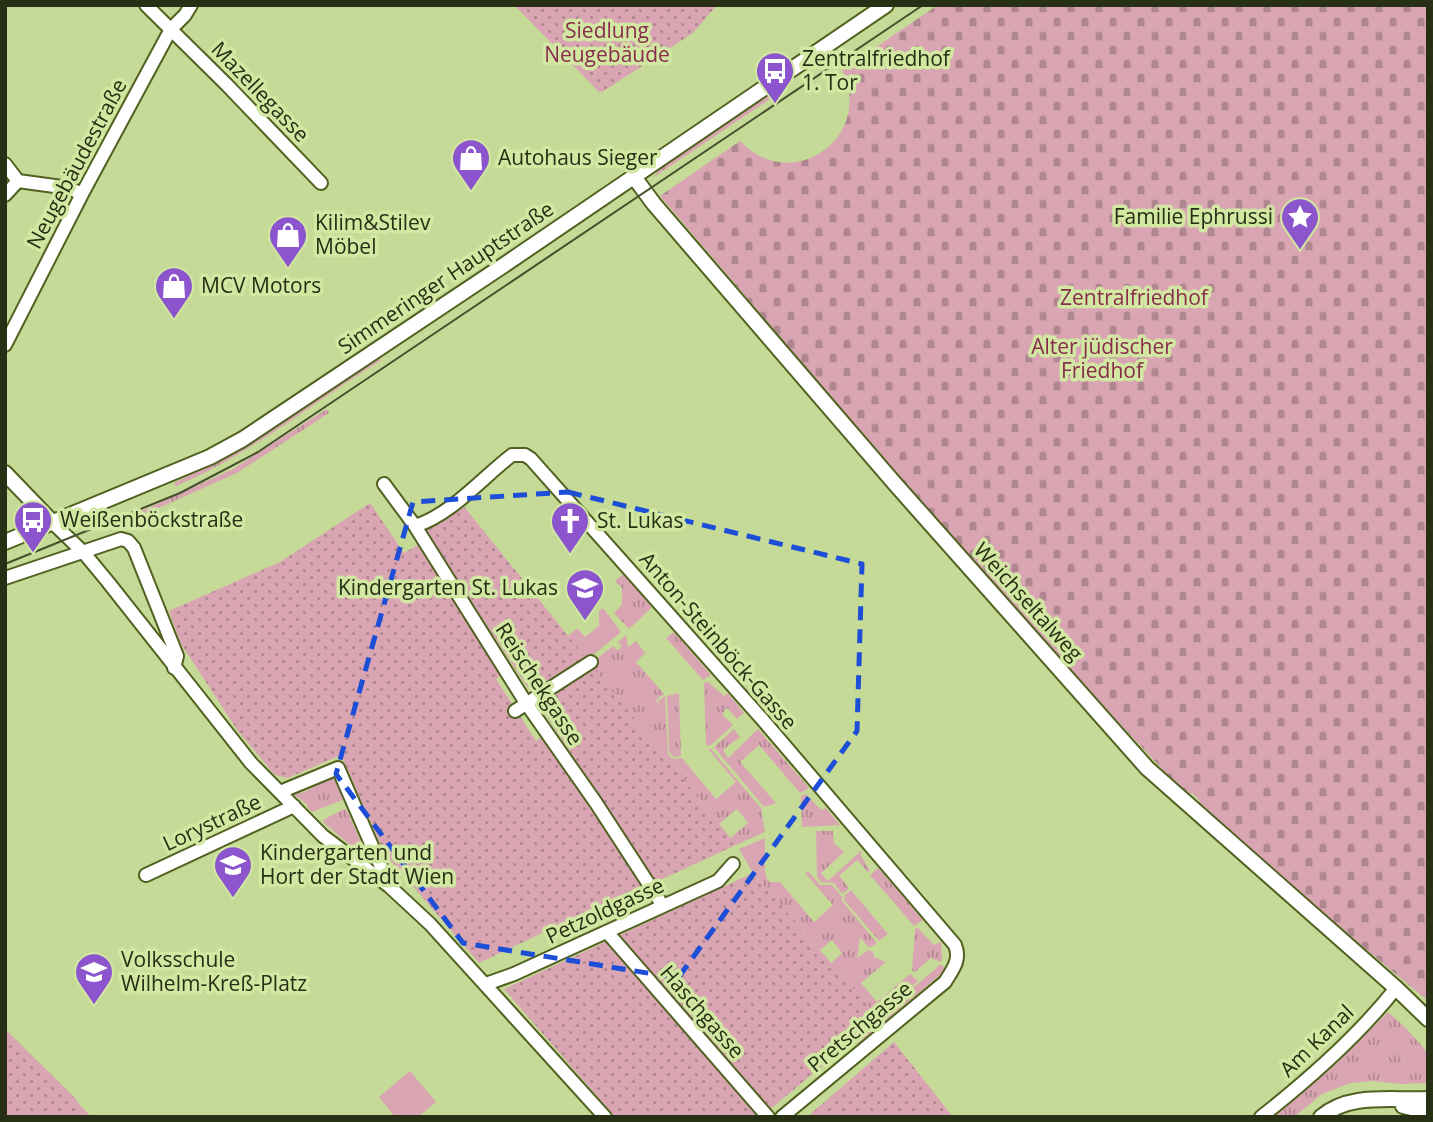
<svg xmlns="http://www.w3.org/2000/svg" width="1433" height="1122" font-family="'Open Sans',sans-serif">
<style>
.grass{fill:url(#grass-tufts)}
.cemetery{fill:url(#cemetery-stones)}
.park{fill:#d9a5b2}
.garden{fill:url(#garden-dots)}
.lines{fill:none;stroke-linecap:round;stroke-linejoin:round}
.minor-casing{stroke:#506120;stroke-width:16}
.major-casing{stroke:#506120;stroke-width:18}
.minor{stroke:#fff;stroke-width:12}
.major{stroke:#fff;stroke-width:14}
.tram{stroke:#454f2c;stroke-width:2}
.marked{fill:none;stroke:#1d4ed8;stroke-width:5;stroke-dasharray:14 9;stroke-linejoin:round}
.labels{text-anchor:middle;stroke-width:7;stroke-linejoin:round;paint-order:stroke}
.park-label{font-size:21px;fill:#882c4c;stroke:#d1e7a2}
.poi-label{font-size:21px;fill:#272f14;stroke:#d1e7a2;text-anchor:start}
.street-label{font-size:21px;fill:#272f14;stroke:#d1e7a2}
</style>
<defs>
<pattern id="grass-tufts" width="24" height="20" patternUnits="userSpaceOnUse" patternTransform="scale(1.75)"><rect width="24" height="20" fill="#d9a5b2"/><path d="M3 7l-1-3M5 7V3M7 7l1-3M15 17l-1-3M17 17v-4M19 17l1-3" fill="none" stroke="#b08790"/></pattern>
<pattern id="cemetery-stones" width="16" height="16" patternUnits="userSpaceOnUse" patternTransform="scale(1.75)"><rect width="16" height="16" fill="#d9a5b2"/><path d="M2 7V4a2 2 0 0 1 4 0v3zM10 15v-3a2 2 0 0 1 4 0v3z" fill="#b08790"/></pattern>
<pattern id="garden-dots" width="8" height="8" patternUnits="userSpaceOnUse" patternTransform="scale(1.75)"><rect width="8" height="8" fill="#d9a5b2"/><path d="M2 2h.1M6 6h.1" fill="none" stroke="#b08790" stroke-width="1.8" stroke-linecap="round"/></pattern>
</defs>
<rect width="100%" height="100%" fill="#c5da96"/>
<path class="grass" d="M776,87l6,4 -128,86c11,-19 99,-74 122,-90z
M380,358v3c-68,42 -130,94 -204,125l-2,-3 71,-36z
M327,409l2,4 -92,60 -101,45 -5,-2 102,-47z
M624,574l28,33 -23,22 -15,-16 8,-8v-17l-7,-7z
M674,632l37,43 -8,5 -37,-42z
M626,635l2,12 8,-6 9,12 -9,9 28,32 -8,6 -4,-6 8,12 -2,-5 7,-5 3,58 5,5 9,-1 34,41 20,-17 -28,-33h3l50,59 4,24 -29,13 -6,-7 18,-15 -11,-14 -18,15 -129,-160 23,-18 4,4 5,-3 -4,-5z
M708,682l16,14 4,-3 16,20 -7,6 -10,-11 -5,6 11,11 -22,20 -5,1 -2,-63z
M679,693l2,63 -7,1 -5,-5 -2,-56z
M734,729l6,8 -17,13 5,8 30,-29 51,59 -9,5 -41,-48 -19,17 36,41 -12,4 -50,-60z
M331,775h5l9,24 -33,13 -5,-5 1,-2 -15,-11 2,-3 7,2 26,-13z
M806,794l15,16 5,-2 14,17 -38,2 -1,-31z
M344,809l3,2 21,47 5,1 2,7 -51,-43 -1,-3z
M816,831h17l1,12 10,9 -23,21 7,8 34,-31v1l-2,3 10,17 -2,1 -11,-12 -18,16 10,12 -5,5h-3l-7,-10 -13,-1 -4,-5z
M878,868l45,52 -9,6 -44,-51z
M765,869l1,9 4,4h10l34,40 19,-17 -28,-32 3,-2 12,14h12l10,12v4l35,42 -8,5 -9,-11 -3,21 11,-8 5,2 1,5 12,5 -25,21 16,19 33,-28 8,7 -41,35 -46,-53 11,-10 -10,-13 -12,10 -67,-77z
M851,890l37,44 -9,7 -35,-41 1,-5z
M915,928h3l16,17 7,-3 1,18 -2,2 -9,-4 -16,14 -3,-1z
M941,964l5,6 -87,73 -4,-5z
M1388,1012l18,16 22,25v30l-28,1 -28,-3 -21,2 -29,11 -28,23h-20l60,-51z"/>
<path class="cemetery" d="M938,5h490v996l-195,-163 -35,-32 2,-5 -8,-8 -5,2c-184,-192 -354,-397 -527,-599l80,-55c52,55 135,-4 102,-71z"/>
<path class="park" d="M603,608l18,24 -34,28 -19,-24 9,-8 8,9 14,-11v-15z
M765,838v31l-12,4 -14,-24z
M410,1071l26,31 -18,15h-23l-16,-20z"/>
<path class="garden" d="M514,5h203l-24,28 -91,59h-3z
M370,503l34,50 14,-8 84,129 -6,5 40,62 7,-5 98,150 -162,77 -94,-109 -44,-99 -53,23 -13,-3 -37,-44 -57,-87 -12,-33 111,-49z
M462,504l274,341 -80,37 -232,-352z
M753,873l126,145 -118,99h-146l-111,-128z
M5,1029l72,71 2,4 12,13h-86z
M894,1042l59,75h-146z"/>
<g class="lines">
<defs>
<path id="minor" d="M146,5l81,80 94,98
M5,164l13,17 51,7 13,6
M5,195l13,-14
M5,345l77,-151 89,-165 14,-14 6,-10
M384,484l31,42 111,177 70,100 67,103
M53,523l31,30 24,29 143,181 72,73 66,50 41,38 175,193
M415,526c36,-11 68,-49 97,-71h13l6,4 231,260 193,226c6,15 -2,24 -10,37l-163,135
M5,578l116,-39 7,2 6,7 43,108 -3,12
M515,711l76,-49
M280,792l58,-24 51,117
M146,875l148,-69
M607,932l161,185
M486,984l28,-10 204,-93 15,-17
M1261,1117c47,-37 98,-82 135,-129"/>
<path id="major" d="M634,177l20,27 242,281 251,283 249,220 32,31
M5,473l48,50
M5,542l205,-85 33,-18 264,-176 379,-258
M1403,1106l25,6
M1321,1117c29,-25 71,-16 107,-18"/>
</defs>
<use href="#minor" class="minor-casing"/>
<use href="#major" class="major-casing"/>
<use href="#minor" class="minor"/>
<use href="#major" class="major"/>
<path class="tram" d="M5,564l175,-71 78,-41 665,-447"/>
</g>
<path class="marked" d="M568,492l294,72 -5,167 -179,247 -215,-35 -127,-169 77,-272z"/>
<defs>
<symbol id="bus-pin" viewBox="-11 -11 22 30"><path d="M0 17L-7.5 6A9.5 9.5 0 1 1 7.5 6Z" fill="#8c55cd" stroke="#d1e7a2"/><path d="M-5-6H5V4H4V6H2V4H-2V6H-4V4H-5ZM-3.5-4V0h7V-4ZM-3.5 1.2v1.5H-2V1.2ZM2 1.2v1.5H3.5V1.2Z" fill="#fff"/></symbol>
<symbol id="shop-pin" viewBox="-11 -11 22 30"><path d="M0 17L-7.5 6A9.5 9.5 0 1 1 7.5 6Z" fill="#8c55cd" stroke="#d1e7a2"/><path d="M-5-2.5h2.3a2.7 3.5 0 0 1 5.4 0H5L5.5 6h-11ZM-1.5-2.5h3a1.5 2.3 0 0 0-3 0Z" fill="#fff"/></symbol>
<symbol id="sight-pin" viewBox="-11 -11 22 30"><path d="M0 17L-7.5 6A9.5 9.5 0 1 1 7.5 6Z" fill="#8c55cd" stroke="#d1e7a2"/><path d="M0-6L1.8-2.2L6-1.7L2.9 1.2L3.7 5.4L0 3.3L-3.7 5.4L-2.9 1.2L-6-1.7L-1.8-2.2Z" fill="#fff"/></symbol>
<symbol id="church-pin" viewBox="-11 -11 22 30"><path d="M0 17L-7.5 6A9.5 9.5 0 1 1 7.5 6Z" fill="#8c55cd" stroke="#d1e7a2"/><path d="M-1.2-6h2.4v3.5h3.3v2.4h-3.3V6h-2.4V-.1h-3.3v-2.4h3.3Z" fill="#fff"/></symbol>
<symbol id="school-pin" viewBox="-11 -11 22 30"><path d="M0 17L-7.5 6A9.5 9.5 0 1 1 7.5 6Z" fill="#8c55cd" stroke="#d1e7a2"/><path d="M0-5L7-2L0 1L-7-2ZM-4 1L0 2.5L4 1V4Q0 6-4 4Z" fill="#fff"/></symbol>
</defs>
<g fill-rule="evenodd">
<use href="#bus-pin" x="753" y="49" width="44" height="60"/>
<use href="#shop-pin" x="449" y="136" width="44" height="60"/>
<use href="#sight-pin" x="1278" y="195" width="44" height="60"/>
<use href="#shop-pin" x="266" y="213" width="44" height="60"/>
<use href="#shop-pin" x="152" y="264" width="44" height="60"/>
<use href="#bus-pin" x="11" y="498" width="44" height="60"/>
<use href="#church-pin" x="548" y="499" width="44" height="60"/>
<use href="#school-pin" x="563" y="566" width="44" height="60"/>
<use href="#school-pin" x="211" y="843" width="44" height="60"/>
<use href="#school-pin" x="72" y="950" width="44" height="60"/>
</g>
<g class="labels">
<g class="park-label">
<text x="607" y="38">Siedlung<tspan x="607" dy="24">Neugebäude</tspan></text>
<text x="1134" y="305">Zentralfriedhof</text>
<text x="1102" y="354">Alter jüdischer<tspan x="1102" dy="24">Friedhof</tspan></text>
</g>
<g class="poi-label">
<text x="802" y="66">Zentralfriedhof<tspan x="802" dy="24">1. Tor</tspan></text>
<text x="498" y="165">Autohaus Sieger</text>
<text x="1273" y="224" text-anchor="end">Familie Ephrussi</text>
<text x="315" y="230">Kilim&amp;Stilev<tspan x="315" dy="24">Möbel</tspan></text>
<text x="201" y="293">MCV Motors</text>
<text x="60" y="527">Weißenböckstraße</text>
<text x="597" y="528">St. Lukas</text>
<text x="558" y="595" text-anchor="end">Kindergarten St. Lukas</text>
<text x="260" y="860">Kindergarten und<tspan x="260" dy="24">Hort der Stadt Wien</tspan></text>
<text x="121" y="967">Volksschule<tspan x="121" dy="24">Wilhelm-Kreß-Platz</tspan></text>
</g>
<g class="street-label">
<text transform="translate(260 92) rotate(46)" y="7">Mazellegasse</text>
<text transform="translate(77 164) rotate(-62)" y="7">Neugebäudestraße</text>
<text transform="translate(446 278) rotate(-34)" y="7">Simmeringer Hauptstraße</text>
<text transform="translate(1028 602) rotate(48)" y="7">Weichseltalweg</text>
<text transform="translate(718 641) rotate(49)" y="7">Anton-Steinböck-Gasse</text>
<text transform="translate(539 684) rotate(57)" y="7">Reischekgasse</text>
<text transform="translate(212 823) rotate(-25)" y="7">Lorystraße</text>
<text transform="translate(605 911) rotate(-25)" y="7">Petzoldgasse</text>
<text transform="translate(702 1012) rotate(49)" y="7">Haschgasse</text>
<text transform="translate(860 1027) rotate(-40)" y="7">Pretschgasse</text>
<text transform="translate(1317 1041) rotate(-44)" y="7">Am Kanal</text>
</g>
</g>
<rect width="1433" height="1122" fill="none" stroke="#272f14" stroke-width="14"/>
</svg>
